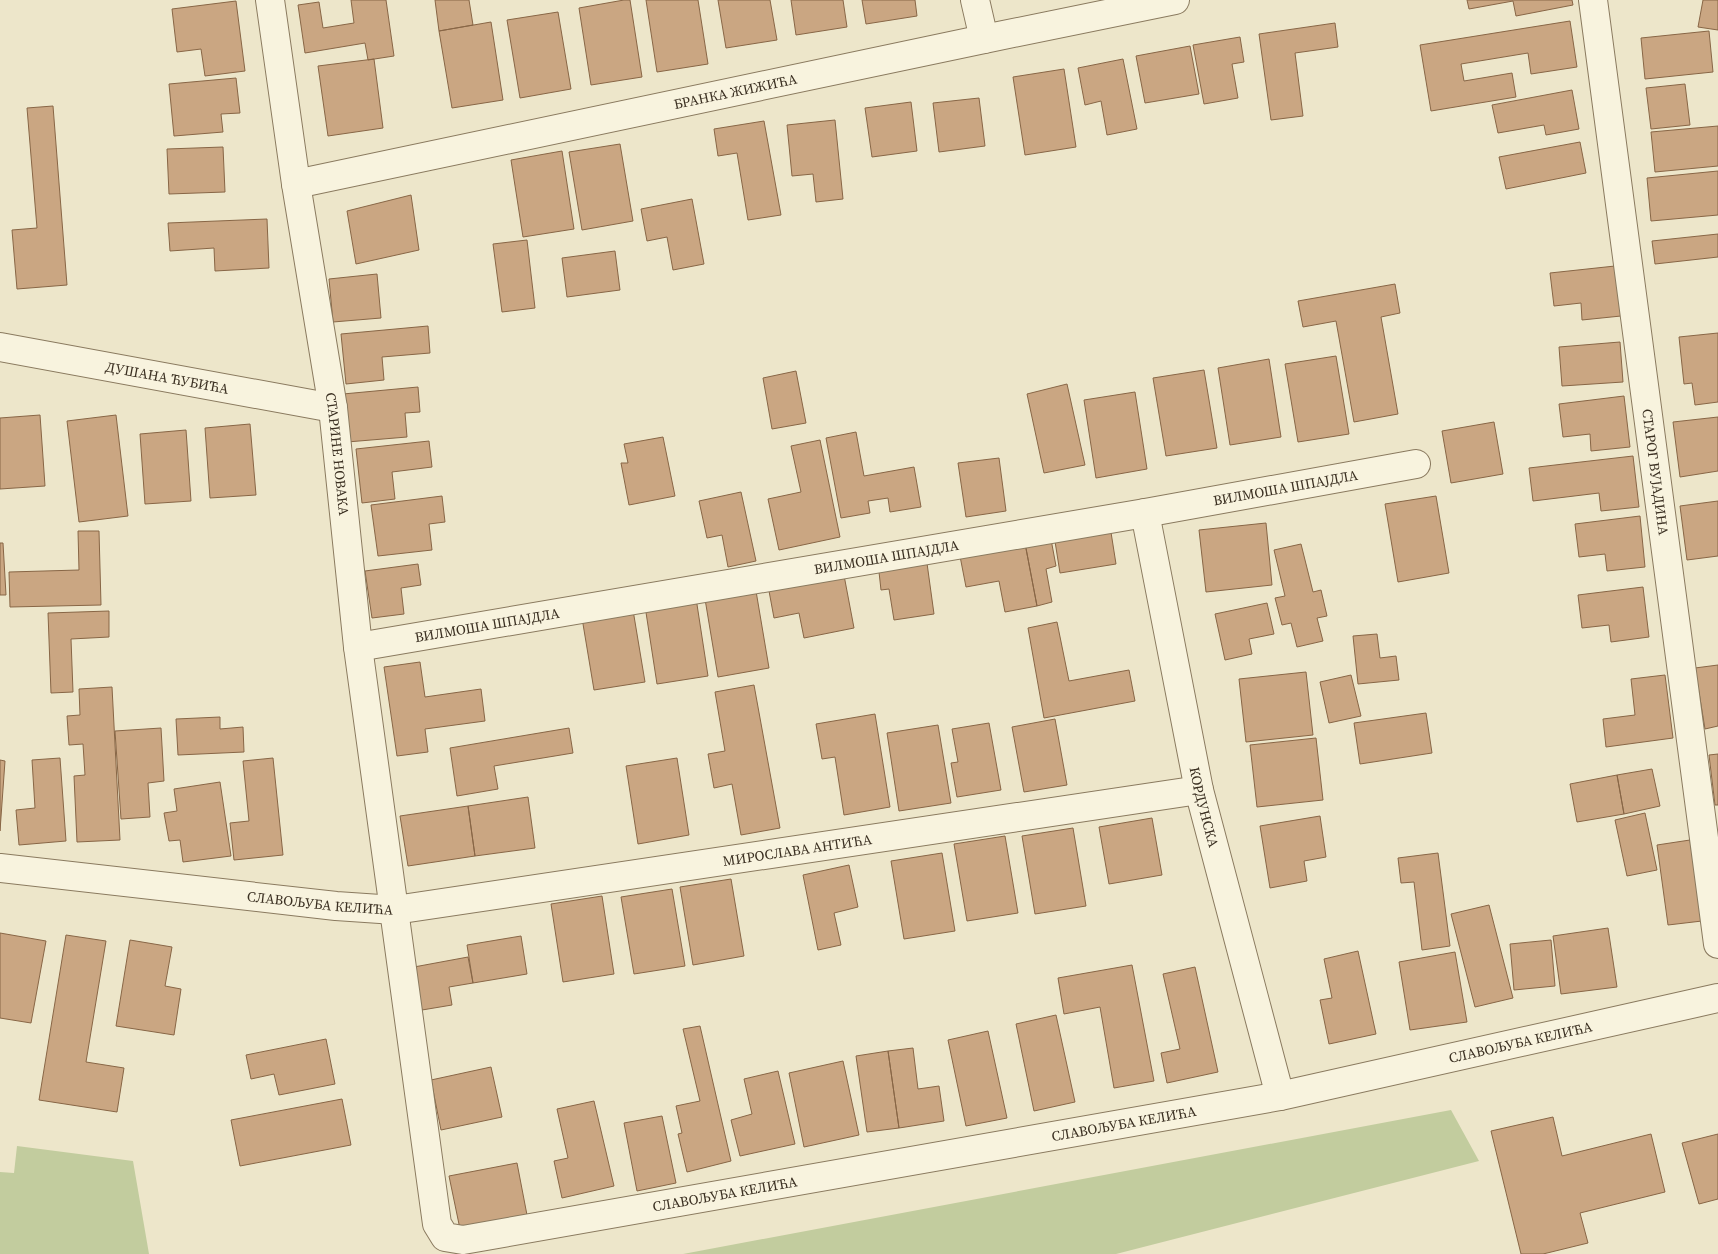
<svg xmlns="http://www.w3.org/2000/svg" width="1718" height="1254" font-family="'Source Serif 4',serif">
<style>
.green{fill:#c2cc9e}
.building{fill:#caa682;stroke:#886646}
.lines{fill:none;stroke-linecap:round;stroke-linejoin:round}
.minor-casing{stroke:#8a7a5f;stroke-width:30}
.minor{stroke:#f8f3de;stroke-width:28}
.labels{text-anchor:middle;stroke-width:5;stroke-linejoin:round;paint-order:stroke}
.street-label{font-size:14px;fill:#3b3022;stroke:#f5f0da}
</style>
<rect width="100%" height="100%" fill="#ede6ca"/>
<path class="green" d="M1451,1110l28,51 -363,93h-433z
M17,1146l116,15 16,93h-149v-82l14,1z"/>
<path class="building" d="M351,0h35l8,56 -26,4 -3,-17 -60,10 -7,-48 21,-3 4,26 31,-5z
M435,0h34l4,25 -34,6z
M624,0h6l12,77 -51,8 -12,-77z
M646,0h52l10,64 -51,8z
M718,0h52l7,40 -51,8z
M791,0h52l4,27 -51,8z
M862,0h53l2,16 -51,8z
M1467,0h105l1,5 -57,11 -3,-15 -44,8z
M1703,0h15v30l-20,-3z
M236,1l9,70 -40,5 -4,-27 -24,3 -5,-43z
M558,12l13,77 -51,9 -13,-78z
M1570,21l7,46 -46,7 -3,-21 -67,11 3,17 48,-8 4,24 -85,14 -11,-66z
M491,22l12,78 -51,8 -13,-77z
M1335,23l3,24 -43,6 8,63 -32,4 -12,-86z
M1709,31l4,41 -68,7 -4,-41z
M1240,37l4,25 -12,2 6,34 -34,6 -11,-59z
M1190,46l9,48 -54,9 -9,-47z
M374,59l9,69 -55,8 -10,-70z
M1123,59l14,70 -30,6 -6,-34 -16,4 -7,-37z
M1064,69l12,78 -51,8 -12,-78z
M236,78l4,35 -19,1 2,18 -49,4 -5,-52z
M1685,84l5,41 -39,4 -5,-41z
M1572,90l7,39 -33,6 -2,-10 -46,8 -6,-28z
M979,98l6,48 -46,6 -6,-49z
M911,102l6,49 -45,6 -7,-49z
M53,106l14,179 -50,4 -5,-59 25,-2 -10,-120z
M835,120l8,79 -27,3 -3,-28 -21,2 -5,-51z
M764,121l17,94 -33,5 -11,-67 -19,3 -4,-27z
M1718,126v40l-63,6 -4,-40z
M1580,142l6,31 -80,16 -7,-32z
M620,144l13,77 -51,9 -13,-78z
M223,147l2,45 -56,2 -2,-45z
M562,151l12,78 -51,8 -12,-77z
M1718,171v44l-67,6 -4,-43z
M411,195l8,55 -63,14 -9,-53z
M692,199l12,65 -31,6 -6,-33 -20,4 -6,-32z
M267,219l2,49 -54,3 -1,-23 -44,3 -2,-28z
M1718,234v23l-63,7 -3,-23z
M527,240l8,68 -33,4 -9,-68z
M615,251l5,39 -53,7 -5,-39z
M1615,266l6,50 -39,4 -1,-17 -27,3 -4,-33z
M377,274l4,44 -48,4 -4,-43z
M1395,284l5,29 -19,4 17,97 -44,8 -18,-101 -33,6 -5,-26z
M428,326l2,27 -48,4 2,23 -38,4 -5,-50z
M1718,333v69l-23,3 -3,-22 -8,1 -5,-47z
M1620,342l3,40 -61,4 -3,-39z
M1336,356l13,78 -51,8 -13,-78z
M1269,359l12,78 -51,8 -12,-77z
M1204,370l13,78 -51,8 -13,-78z
M796,371l10,52 -34,6 -9,-51z
M1067,384l18,81 -41,8 -17,-79z
M418,387l2,25 -15,1 2,24 -60,5 -4,-48z
M1135,392l12,77 -51,9 -12,-78z
M1624,396l6,51 -39,4 -1,-17 -27,3 -4,-33z
M40,415l5,71 -45,3v-71z
M116,415l12,101 -49,6 -12,-101z
M1718,417v54l-38,6 -7,-55z
M1494,422l9,52 -52,9 -9,-52z
M250,424l6,71 -46,3 -5,-70z
M186,430l5,71 -46,3 -5,-70z
M856,432l8,44 50,-9 7,40 -31,5 -2,-14 -20,3 2,12 -29,5 -15,-80z
M663,437l12,59 -46,9 -8,-42h7l-4,-19z
M820,440l20,97 -61,13 -11,-51 33,-7 -10,-46z
M429,441l3,26 -40,5 3,27 -33,4 -6,-54z
M1633,456l6,51 -38,4 -2,-18 -66,8 -4,-33z
M999,458l7,53 -40,6 -8,-54z
M741,492l15,69 -28,6 -6,-32 -15,3 -8,-37z
M442,496l3,26 -16,2 3,26 -54,6 -7,-51z
M1436,496l13,77 -51,9 -13,-78z
M1718,501v55l-31,4 -7,-54z
M1640,516l5,51 -38,4 -2,-17 -26,3 -4,-33z
M1266,523l6,62 -66,7 -7,-62z
M1110,526l6,38 -56,9 -6,-38z
M78,531h21l2,74 -91,2 -1,-35 70,-2z
M1050,534l6,32 -10,3 6,33 -15,4 -13,-68z
M1024,538l13,68 -32,6 -6,-31 -33,6 -7,-36z
M0,543h3l3,52h-6z
M1301,544l12,48 8,-2 6,26 -10,2 6,23 -26,6 -6,-24 -9,2 -7,-27 10,-2 -11,-46z
M926,556l8,58 -40,6 -5,-31 -8,1 -3,-27z
M418,564l3,21 -20,3 3,26 -32,4 -7,-47z
M843,570l11,58 -50,10 -5,-25 -25,5 -5,-27 33,-6z
M1643,587l6,50 -38,5 -2,-17 -27,3 -4,-33z
M756,591l13,77 -51,9 -13,-78z
M696,598l12,78 -51,8 -12,-78z
M1267,603l7,31 -25,5 3,15 -27,6 -10,-46z
M632,604l13,78 -51,8 -13,-78z
M109,611v26l-38,2 2,53 -22,1 -3,-80z
M1057,622l12,59 60,-11 6,31 -91,17 -16,-90z
M1377,634l3,24 16,-2 3,24 -41,4 -5,-48z
M420,662l5,35 56,-8 4,32 -60,8 3,23 -31,4 -13,-89z
M1718,665v61l-13,3 -10,-61z
M1306,672l7,63 -67,7 -7,-63z
M1351,675l10,41 -32,7 -9,-41z
M1665,675l8,63 -67,9 -3,-28 32,-4 -4,-36z
M754,685l26,143 -39,7 -9,-51 -18,4 -6,-34 17,-3 -10,-59z
M112,687l8,153 -43,2 -3,-66 11,-1 -2,-31 -14,1 -2,-29 13,-1 -1,-26z
M1426,713l6,40 -72,11 -6,-41z
M875,714l15,93 -46,8 -9,-58 -13,2 -6,-35z
M220,717v12l23,-2 1,25 -66,3 -2,-36z
M1055,719l12,66 -43,7 -12,-65z
M989,723l12,67 -44,7 -6,-34 7,-1 -6,-33z
M938,725l13,78 -52,8 -12,-78z
M161,728l3,53 -16,2 2,34 -29,2 -6,-88z
M569,728l4,25 -79,13 4,23 -41,7 -7,-48z
M1316,738l7,62 -66,7 -7,-62z
M1718,754v51h-3l-6,-50z
M60,758l6,83 -47,4 -3,-35 19,-2 -3,-48z
M273,758l10,97 -49,5 -4,-37 19,-2 -6,-60z
M677,758l12,77 -51,9 -12,-78z
M0,760l5,1 -5,70z
M1652,769l8,37 -36,8 -7,-39z
M1617,775l7,39 -47,8 -7,-38z
M220,782l11,74 -48,6 -3,-22 -11,1 -5,-28 13,-2 -3,-22z
M528,797l7,51 -60,8 -7,-50z
M468,806l7,50 -67,10 -8,-50z
M1645,813l12,57 -30,6 -12,-56z
M1320,816l6,41 -22,4 3,20 -37,7 -10,-62z
M1152,818l10,57 -53,9 -10,-57z
M1073,828l13,78 -51,8 -13,-78z
M1005,836l13,77 -51,8 -13,-77z
M1690,840l12,81 -34,4 -11,-80z
M942,853l13,78 -51,8 -13,-78z
M1438,853l12,93 -28,4 -8,-68 -13,1 -3,-25z
M849,865l9,42 -24,6 7,32 -23,5 -15,-75z
M731,879l13,77 -51,9 -13,-78z
M672,889l13,77 -51,8 -13,-77z
M602,896l12,78 -51,8 -12,-78z
M1489,905l24,93 -38,9 -24,-93z
M1608,928l9,59 -56,7 -8,-58z
M0,933l46,8 -15,82 -31,-5z
M66,935l40,6 -20,121 38,6 -7,44 -78,-12z
M521,936l6,38 -54,9 -6,-38z
M130,940l42,7 -7,39 16,3 -7,46 -58,-9z
M1551,940l4,46 -41,4 -4,-46z
M1358,951l18,83 -47,10 -9,-44 12,-2 -8,-39z
M1455,952l12,70 -57,8 -11,-68z
M468,957l5,26 -24,4 3,18 -30,5 -8,-43z
M1132,965l22,116 -40,7 -14,-81 -36,7 -6,-36z
M1195,967l23,105 -51,11 -6,-30 19,-4 -17,-75z
M1056,1015l19,87 -41,9 -18,-87z
M700,1026l31,135 -44,11 -9,-38 4,-1 -6,-27 24,-5 -17,-72z
M988,1031l19,87 -41,8 -18,-86z
M326,1039l9,45 -56,11 -5,-21 -23,5 -5,-24z
M913,1048l5,41 21,-3 5,35 -45,7 -11,-77z
M888,1051l11,77 -32,4 -11,-76z
M843,1061l16,74 -55,12 -15,-74z
M491,1067l11,50 -61,13 -10,-50z
M778,1071l17,73 -55,12 -9,-36 21,-6 -8,-35z
M342,1099l9,46 -111,21 -9,-46z
M594,1101l20,85 -52,12 -8,-37 14,-3 -11,-49z
M662,1116l14,67 -39,8 -13,-68z
M1553,1117l9,39 89,-22 14,58 -85,21 8,30 -45,11h-22l-30,-123z
M1718,1134v65l-19,5 -17,-61z
M517,1163l10,52 -67,14 -11,-53z"/>
<g class="lines">
<defs>
<g id="minor">
<path id="s1" d="M270,0l26,184 37,224 25,239 79,577 8,13 18,3 817,-144 438,-98"/>
<path d="M975,0l9,39"/>
<path id="s2" d="M1593,0l125,944"/>
<path id="s3" d="M296,184l688,-145 191,-39"/>
<path id="s4" d="M0,347l333,61"/>
<path id="s5" d="M1145,513l54,277 81,306"/>
<path id="s6" d="M358,647l787,-134 271,-49"/>
<path id="s7" d="M0,868l336,38 59,4 804,-120"/>
</g>
</defs>
<use href="#minor" class="minor-casing"/>
<use href="#minor" class="minor"/>
</g>
<g class="labels">
<g class="street-label">
<text dy="5" stroke="none"><textPath href="#s3" startOffset="449">БРАНКА ЖИЖИЋА</textPath></text>
<text dy="5" stroke="none"><textPath href="#s4" startOffset="170">ДУШАНА ЋУБИЋА</textPath></text>
<text dy="5" stroke="none"><textPath href="#s1" startOffset="459">СТАРИНЕ НОВАКА</textPath></text>
<text dy="5" stroke="none"><textPath href="#s2" startOffset="476">СТАРОГ ВУЈАДИНА</textPath></text>
<text dy="5" stroke="none"><textPath href="#s6" startOffset="941">ВИЛМОША ШПАЈДЛА</textPath></text>
<text dy="5" stroke="none"><textPath href="#s6" startOffset="536">ВИЛМОША ШПАЈДЛА</textPath></text>
<text dy="5" stroke="none"><textPath href="#s6" startOffset="131">ВИЛМОША ШПАЈДЛА</textPath></text>
<text dy="5" stroke="none"><textPath href="#s5" startOffset="300">КОРДУНСКА</textPath></text>
<text dy="5" stroke="none"><textPath href="#s7" startOffset="804">МИРОСЛАВА АНТИЋА</textPath></text>
<text dy="5" stroke="none"><textPath href="#s7" startOffset="322">СЛАВОЉУБА КЕЛИЋА</textPath></text>
<text dy="5" stroke="none"><textPath href="#s1" startOffset="2345">СЛАВОЉУБА КЕЛИЋА</textPath></text>
<text dy="5" stroke="none"><textPath href="#s1" startOffset="1940">СЛАВОЉУБА КЕЛИЋА</textPath></text>
<text dy="5" stroke="none"><textPath href="#s1" startOffset="1535">СЛАВОЉУБА КЕЛИЋА</textPath></text>
</g>
</g>
</svg>
